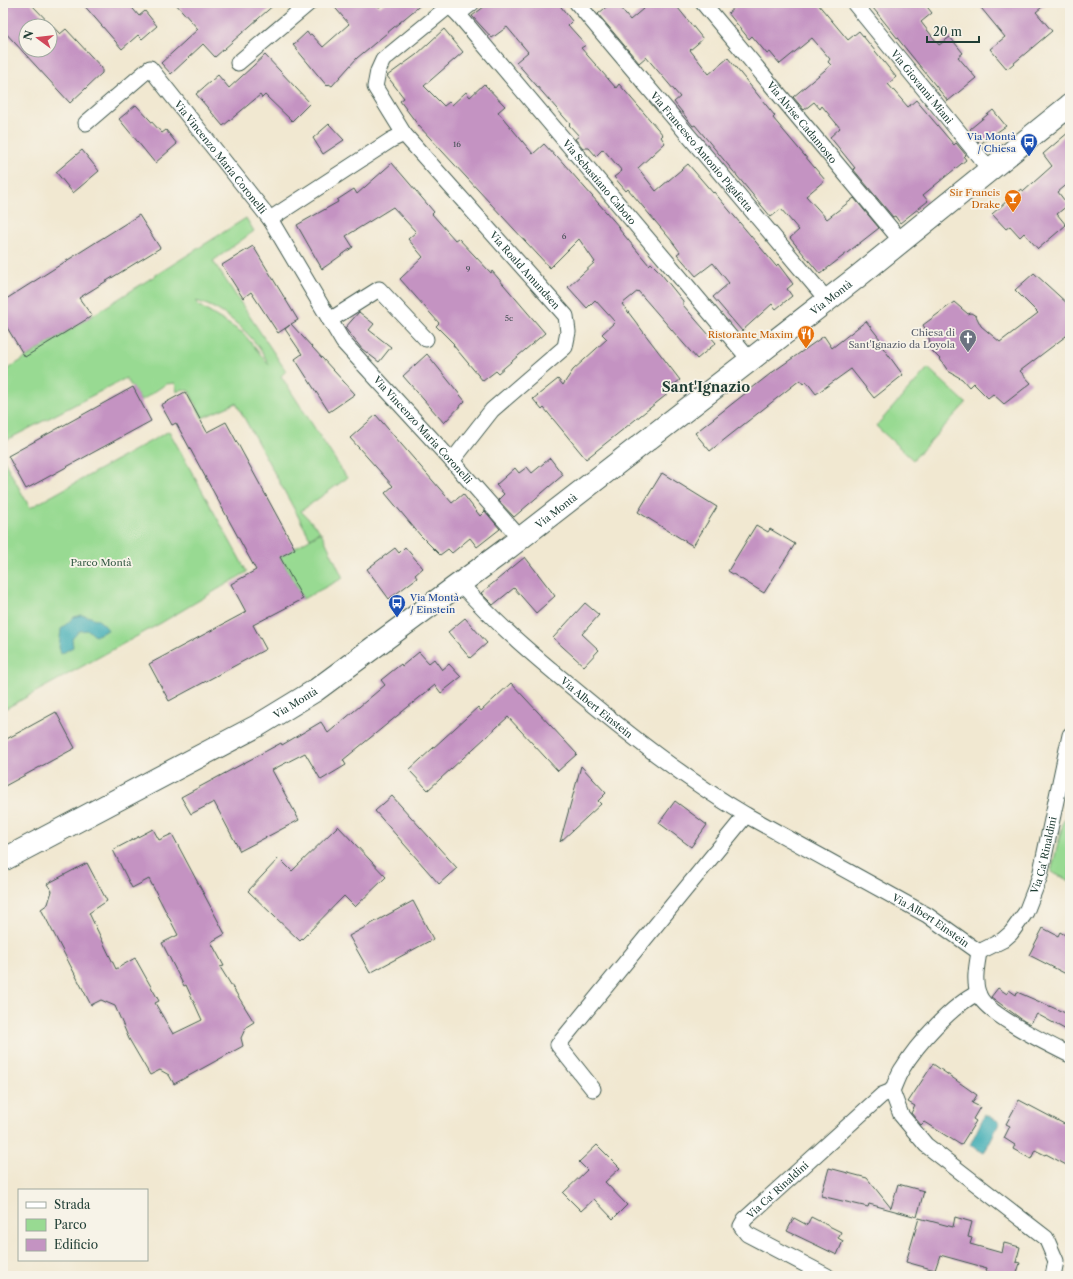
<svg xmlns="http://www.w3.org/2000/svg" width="1073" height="1279" font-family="'Libre Caslon Text',serif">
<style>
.green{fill:#98da92;stroke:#5c8c63;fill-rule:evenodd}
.water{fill:#38aab3;stroke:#2c7474}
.building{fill:#c493c2;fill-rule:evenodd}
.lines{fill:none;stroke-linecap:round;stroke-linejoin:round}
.minor-casing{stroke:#3e574c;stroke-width:17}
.secondary-casing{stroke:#3e574c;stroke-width:24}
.minor{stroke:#fff;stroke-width:15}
.secondary{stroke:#fff;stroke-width:22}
.labels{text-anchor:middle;stroke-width:3.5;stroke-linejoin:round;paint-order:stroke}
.number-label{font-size:8px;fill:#485258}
.street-label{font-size:10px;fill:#1f3d34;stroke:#f7f3e8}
.transit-label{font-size:10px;fill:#164399;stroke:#f7f3e8;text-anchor:end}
.food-label{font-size:10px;fill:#c56008;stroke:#f7f3e8;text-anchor:end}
.worship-label{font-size:10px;fill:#5b616d;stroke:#f7f3e8;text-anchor:end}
.park-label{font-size:10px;fill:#375c47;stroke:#f7f3e8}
.district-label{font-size:14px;font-weight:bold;fill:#1f3d34;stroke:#f7f3e8}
</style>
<rect width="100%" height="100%" fill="#f7f3e8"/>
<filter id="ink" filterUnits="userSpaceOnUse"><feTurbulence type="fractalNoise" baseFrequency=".025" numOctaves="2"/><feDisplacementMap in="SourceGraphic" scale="8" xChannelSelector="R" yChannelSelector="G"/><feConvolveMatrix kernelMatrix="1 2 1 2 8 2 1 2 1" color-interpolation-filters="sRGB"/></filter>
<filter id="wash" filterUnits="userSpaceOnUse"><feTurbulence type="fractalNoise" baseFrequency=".012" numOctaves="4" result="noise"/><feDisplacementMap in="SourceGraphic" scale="16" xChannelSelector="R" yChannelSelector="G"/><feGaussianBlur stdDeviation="0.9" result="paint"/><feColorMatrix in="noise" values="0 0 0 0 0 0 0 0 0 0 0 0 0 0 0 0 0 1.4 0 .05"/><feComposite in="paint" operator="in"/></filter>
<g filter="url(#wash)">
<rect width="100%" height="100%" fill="#f1e8d1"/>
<path class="green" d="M246,218l8,13 -41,30 73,110 -5,5 66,102 -46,33 19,20 -10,7 -74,-135 -34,15 -13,-27 -7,-2 -5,3 -2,-9 -9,1 -25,17 -15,-23 -123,64v-70zM195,301c29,6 62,37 74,64l-26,-32 -42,-26z
M928,368l38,35 -53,57 -37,-34z
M169,431l78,141 -86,51 -158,87v-251l27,49z
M321,532l22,46 -40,21 -23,-42z
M1064,819l6,2v60l-19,-9z"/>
<path class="water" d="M81,615c12,2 20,4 27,15l-13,6 -7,-6 -9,1 -7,8 1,8 -12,7 -2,-7 2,-18 13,-12z
M985,1114l15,8 -16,31 -14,-8z"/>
<g id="blocks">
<path class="building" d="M3,3h27l30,31 6,-5 36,39v5l-32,30 -67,-73zM26,26h24v24h-24z
M82,3h46l11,13 6,-5 12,15 -15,13 -4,-4 -16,14z
M175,3h101l-61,54 -12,-13 -32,30 -10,-11 37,-34z
M331,3h45l3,4 6,-4h38l-66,55 -25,28 -3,-2 -2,2 -34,-41 14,-13 2,3 2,-1 12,13 26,-23z
M489,3h69l14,18 -4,4 18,20 -5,3 35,40 3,-4 44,51 -2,2 4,6 -27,25 18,23 32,-27 25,29 1,-1 62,74 2,-2 15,20 -6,5 5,7 -16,13 -4,-5 -30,27 -29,-34 16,-14 -16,-20 -17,13 -19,-22 3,-2 -9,-12 -43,-51 -2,2 -12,-14 8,-6 -19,-22 -7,7 -7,-8h-6l-8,-9 4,-3 -10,-11 1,-1 -54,-62 12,-10 -21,-25 -15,11 -20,-22z
M611,3h5l14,17 20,-17h24l29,36 -13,11 19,24 19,-16 47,58 -2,2 52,62 -19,16 21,23 27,-21 25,30 -59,46 -30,-36 9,-8 -18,-21 -10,8 -76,-92 -2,1 -19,-24 6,-5 -34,-40 -7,6 -41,-49z
M740,3h77l31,37 11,-9 37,46 -8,7 20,23 8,-7 38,45 2,-2 10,12 -2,2 2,3 -43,35 5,6 -28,22 -5,-7 -2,1 -40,-48 2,-1 -25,-31 10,-9 -18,-22 -2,3 -6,-7 -10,8 -11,-13 38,-32 -3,-3 2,-3 -18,-21 -32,26 -10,-12 -3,2 -15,-18 -3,3 -21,-26z
M869,3h55l8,10 -11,9 18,23 11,-8 13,16 -5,4 18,21 -28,23z
M977,3h70l-11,9 16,19 -45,38 -17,-20 15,-12z
M444,29l19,23 -39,34 20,20 5,-4 3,3 14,-13 4,5 14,-13 21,22 -7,6 35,42 11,-10 12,13 1,-1 63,72 -1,1 30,36 2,-2 7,7 25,31v4l33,38 -19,16 -59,-68 -16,13 58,76 -12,9 2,3 -84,67 -42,-51 -2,2 -9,-11 25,-20 5,6 10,-15 34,-31 -5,-5 13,-12 -20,-22 -8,8 -19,-21 27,-25 -16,-23 -29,29 -132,-143 -18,-24 4,-3 -17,-22 29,-21z
M265,55l45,48 -18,18 -27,-26 -3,3 -2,-3 -37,31 -27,-32 22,-19 11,13z
M136,105l26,28 4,-3 11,14 -22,19 -36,-44z
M993,110l13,16 -26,18 -10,-15z
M329,124l15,16 -21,14 -10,-16z
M1070,131v51l-12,10 10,13 -11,9 9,11 -28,24 -14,-16 -4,4 -10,-11 -4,3 -14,-15 29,-25 3,2 28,-25 -9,-12z
M82,150l17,21 -26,22 -17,-21z
M392,163l42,49 -2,2 23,26 3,-2 33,35 1,-2 53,62 -47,40 -2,-2 -13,10 -30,-36 1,-1 -18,-18 3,-3 -39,-44 23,-22 -15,-18 8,-7 -23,-25 -47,29 7,11 -31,22 -25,-44 41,-23 -1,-2 17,-11 3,5z
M139,215l21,33 -81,50 13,18 -67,41 -22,-36v-20z
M253,246l45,74 -7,4 64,70 -26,18 -34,-53 7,-5 -17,-25 5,-4 -12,8 -27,-41 -8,6 -21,-33z
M1034,273l36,33v27l-50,38 11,12 -27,21 -11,-10 -5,4 -15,-15 -4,4 -7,-8 -14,-8 -8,-12 -8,-8 -4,-17 -5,-9 31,-23 14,12 3,-1 5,3 5,10 19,16 38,-29 -23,-23z
M359,312l15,12 -5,6 22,17 -12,15 -17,-13 -17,-21z
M866,321l17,22 -2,2 22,30 -29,23 -23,-29 -35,25 -10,-13 -3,3 -3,-4 -90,71 -15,-18 75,-59 54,-38 8,12z
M427,354l38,47 -21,22 -41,-47z
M133,387l18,34 -125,68 -18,-33z
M185,392l22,40 19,-10 69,127 -15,8 23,42 -50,26 13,24 -97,52 -20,-37 97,-52 -15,-28 25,-14 -80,-147 -4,2 -11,-20z
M376,415l76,88 11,-9 17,22 5,-5 15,18 -23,18 -7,-9 -18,15 -4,-4 -8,6 -20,-20 -35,-42 8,-7 -43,-48z
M550,458l13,17 -49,42 -16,-17 6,-6 -8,-9 19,-17 4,5 8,-6 5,6z
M662,473l55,34 -24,39 -55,-34z
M756,525l12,7 2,-3 25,15 -31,49 -36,-22z
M405,547l18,21 -8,7 2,3 -28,21 -22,-30 28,-21 4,5z
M525,557l30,39 -19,17 -22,-25 -21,17 -12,-12z
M585,603l14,12 -17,19 17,16 -15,16 -31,-28z
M465,618l22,25 -17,15 -22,-26z
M419,652l10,11 5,-4 8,11 7,-6 12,13 -20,16 -6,-8 -92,75 3,5 -25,15 -16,-27 -33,17 27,50 -59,31 -26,-49 -23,12 -10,-17 100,-54 1,2 39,-23 7,11 57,-48 -4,-5 20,-16 1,2z
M511,683l66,71 -19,17 -50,-54 -80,73 -19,-20 69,-63 3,4z
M56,712l19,36 -72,39v-46z
M581,766l25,27 -8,8 3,3 -41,38z
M392,796l65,72 -18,16 -64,-73z
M675,801l32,24 -16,22 -32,-24z
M338,826l48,51 -31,30 -11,-11 -44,45 -52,-50 31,-33 13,13z
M153,829l6,11 13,-6 53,100 -14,8 13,24 -4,1 34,55 -8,5 -5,11 2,8 -69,38 -5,-9 -9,-5 -10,5 -21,-36 -14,-33 -14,-6 -10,5 -50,-96 7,-5 4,-13 -5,-7 40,-21 20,38 -18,12 27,56 19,-11 24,43 -4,2 18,31 29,-14 -16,-35 -2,1 -22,-43 16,-8 -29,-56 -17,9 -19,-38z
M413,901l20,38 -63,34 -21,-37z
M1043,928l15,8 2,-4 10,6v38l-41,-21z
M998,988l9,6 2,-4 7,5 1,-3 53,23v17l-33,-18 -7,10 -6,-3 -33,-24z
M933,1064l44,31 -5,8 8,4 -7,12 3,2 -15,24 -37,-23 -3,3 -10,-12 4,-7 -7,-4z
M1019,1100l51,27v40l-24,-13 -1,1 -10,-5 -4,9 -18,-10 2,-4 -11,-7 6,-12 -4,-2z
M597,1145l23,23 -15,14 22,23 -14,14 -19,-20 -13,12 -18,-18 24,-23 -8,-8z
M829,1168l38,10 24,30 7,-24 26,7 -7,26 -48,-13 -1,3 -47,-11z
M811,1217l30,15 -3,6 5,3 -6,14 -50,-24 7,-13 13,7z
M955,1217l17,5 -4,15 4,1 -2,6 32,9 2,-10 16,4 -4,15 4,1 -4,13h-22v-2l-8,-3 1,-3 -47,-13 -5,15 -29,-8 13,-44 34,9z"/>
</g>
</g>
<g filter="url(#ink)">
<use href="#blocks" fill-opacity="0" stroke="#3e574c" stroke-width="1"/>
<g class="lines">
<defs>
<g id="minor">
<path id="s1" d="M446,3l12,11 291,345"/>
<path id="s2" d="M577,3l250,297"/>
<path id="s3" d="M703,3l199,239"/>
<path id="s4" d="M854,3l136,167"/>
<path id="s5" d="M449,6l-66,54 -5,11 -3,16 29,47 162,182 2,16 -3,15 -73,63 -40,51"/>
<path d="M458,14l14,-11"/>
<path d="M238,63l71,-60"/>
<path id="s6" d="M86,123l64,-55 120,151 73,123 109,119 68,77"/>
<path d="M270,219l121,-79 13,-6"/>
<path d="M330,320l49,-31 47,50"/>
<path id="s7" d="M460,583c34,39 73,72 113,105 55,46 112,91 173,127l181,100 52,37"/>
<path id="s8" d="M979,952l24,-12 8,-7 15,-21 14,-36 30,-141"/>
<path d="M979,952c-2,13 -6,30 0,43 7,19 71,50 91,60"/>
<path d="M978,993c-26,12 -61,51 -76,76 -4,6 -7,15 -10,22l9,24 25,30 120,93 10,23 -3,15"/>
<path d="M593,1089l-35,-44 188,-230"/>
<path id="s9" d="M827,1276l-80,-42 -6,-8 4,-7 137,-124 10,-4"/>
</g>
<g id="secondary">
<path id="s10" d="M3,860l254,-134 59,-36 192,-142 348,-270 214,-173"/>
</g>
</defs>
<use href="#minor" class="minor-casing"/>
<use href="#secondary" class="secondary-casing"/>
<use href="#minor" class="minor"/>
<use href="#secondary" class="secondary"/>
</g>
</g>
<defs>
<symbol id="bus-pin" viewBox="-11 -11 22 30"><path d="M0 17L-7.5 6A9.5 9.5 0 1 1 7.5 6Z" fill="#1a4fb4" stroke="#f7f3e8"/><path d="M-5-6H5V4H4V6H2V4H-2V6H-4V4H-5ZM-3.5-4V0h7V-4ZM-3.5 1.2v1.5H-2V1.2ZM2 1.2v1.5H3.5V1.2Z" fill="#fff"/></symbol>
<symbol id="bar-pin" viewBox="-11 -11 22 30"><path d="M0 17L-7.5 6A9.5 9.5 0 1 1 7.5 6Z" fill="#e8710a" stroke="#f7f3e8"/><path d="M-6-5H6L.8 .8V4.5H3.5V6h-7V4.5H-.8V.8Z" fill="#fff"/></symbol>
<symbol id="restaurant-pin" viewBox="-11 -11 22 30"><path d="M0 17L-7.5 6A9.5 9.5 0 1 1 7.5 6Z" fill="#e8710a" stroke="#f7f3e8"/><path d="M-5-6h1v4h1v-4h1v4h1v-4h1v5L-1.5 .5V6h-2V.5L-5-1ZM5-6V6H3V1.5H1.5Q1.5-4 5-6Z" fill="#fff"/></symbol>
<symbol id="church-pin" viewBox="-11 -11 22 30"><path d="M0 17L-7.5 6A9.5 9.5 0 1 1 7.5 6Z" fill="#6b7280" stroke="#f7f3e8"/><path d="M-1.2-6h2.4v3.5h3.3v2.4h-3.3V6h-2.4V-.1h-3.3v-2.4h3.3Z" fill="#fff"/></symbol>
</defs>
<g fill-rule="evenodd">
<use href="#bus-pin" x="1019" y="132" width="20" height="27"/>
<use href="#bar-pin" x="1003" y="188" width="20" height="27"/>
<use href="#restaurant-pin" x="796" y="324" width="20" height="27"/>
<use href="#church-pin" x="958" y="328" width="20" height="27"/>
<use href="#bus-pin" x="387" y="593" width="20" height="27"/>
</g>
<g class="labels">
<g class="number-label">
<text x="457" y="147">16</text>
<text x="564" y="239">6</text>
<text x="468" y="272">9</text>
<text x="509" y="321">5c</text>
</g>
<g class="street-label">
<text dy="4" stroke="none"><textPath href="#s4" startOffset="108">Via Giovanni Miani</textPath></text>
<text dy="4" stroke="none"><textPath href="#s3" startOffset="155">Via Alvise Cadamosto</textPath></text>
<text dy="4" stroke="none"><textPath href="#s2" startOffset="194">Via Francesco Antonio Pigafetta</textPath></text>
<text dy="4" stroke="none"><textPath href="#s6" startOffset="198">Via Vincenzo Maria Coronelli</textPath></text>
<text dy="4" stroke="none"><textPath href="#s1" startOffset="236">Via Sebastiano Caboto</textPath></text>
<text dy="4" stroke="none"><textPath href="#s5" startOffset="351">Via Roald Amundsen</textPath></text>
<text dy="4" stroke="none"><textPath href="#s10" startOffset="1004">Via Montà</textPath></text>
<text dy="4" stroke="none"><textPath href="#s6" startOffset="539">Via Vincenzo Maria Coronelli</textPath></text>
<text dy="4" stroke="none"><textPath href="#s10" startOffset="656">Via Montà</textPath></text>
<text dy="4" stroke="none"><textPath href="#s10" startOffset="332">Via Montà</textPath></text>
<text dy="4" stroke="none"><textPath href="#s7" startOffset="185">Via Albert Einstein</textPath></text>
<text dy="4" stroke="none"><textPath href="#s8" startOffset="123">Via Ca' Rinaldini</textPath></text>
<text dy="4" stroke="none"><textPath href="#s7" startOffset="582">Via Albert Einstein</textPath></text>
<text dy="4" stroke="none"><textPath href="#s9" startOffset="152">Via Ca' Rinaldini</textPath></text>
</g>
<g class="transit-label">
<text x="1016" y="140">Via Montà<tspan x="1016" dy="12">/ Chiesa</tspan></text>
<text x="410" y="601" text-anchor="start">Via Montà<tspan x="410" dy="12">/ Einstein</tspan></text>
</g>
<g class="food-label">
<text x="1000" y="196">Sir Francis<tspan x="1000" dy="12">Drake</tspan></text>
<text x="793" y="338">Ristorante Maxim</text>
</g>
<g class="worship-label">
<text x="955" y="336">Chiesa di<tspan x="955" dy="12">Sant'Ignazio da Loyola</tspan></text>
</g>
<g class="park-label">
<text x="101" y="566">Parco Montà</text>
</g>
<g class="district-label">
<text x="706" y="392">Sant'Ignazio</text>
</g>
</g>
<rect width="1073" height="1279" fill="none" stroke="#f7f3e8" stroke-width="16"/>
<rect x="18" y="1189" width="130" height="72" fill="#f7f3e8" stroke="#a1aaa0"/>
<rect x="26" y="1202" width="20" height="6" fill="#ffffff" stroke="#a1aaa0"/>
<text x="54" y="1209" font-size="12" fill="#1f3d34">Strada</text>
<rect x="26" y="1219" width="20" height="12" fill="#98da92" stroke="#a1aaa0"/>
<text x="54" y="1229" font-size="12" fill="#1f3d34">Parco</text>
<rect x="26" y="1239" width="20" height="12" fill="#c493c2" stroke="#a1aaa0"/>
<text x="54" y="1249" font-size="12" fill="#1f3d34">Edificio</text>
<g transform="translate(38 38) rotate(285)"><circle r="19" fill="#f7f3e8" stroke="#a1aaa0"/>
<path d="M0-3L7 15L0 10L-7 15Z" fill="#d1495b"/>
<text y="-6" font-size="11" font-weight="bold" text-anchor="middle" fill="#1f3d34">N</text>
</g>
<path d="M927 36v6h52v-6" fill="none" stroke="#1f3d34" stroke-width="2"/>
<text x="933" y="36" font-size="12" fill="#1f3d34" stroke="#f7f3e8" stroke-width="3" paint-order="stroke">20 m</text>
</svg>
